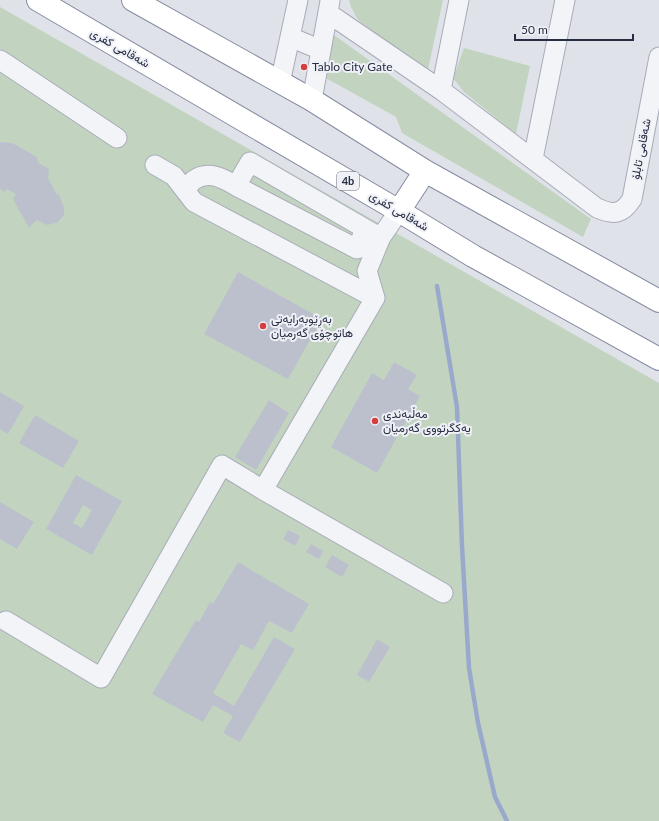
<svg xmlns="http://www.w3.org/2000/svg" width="659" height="821" font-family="Lato,Vazirmatn,sans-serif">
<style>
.green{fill:#c2d4c0}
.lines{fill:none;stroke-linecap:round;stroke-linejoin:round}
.stream{stroke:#98a9cc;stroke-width:4.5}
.building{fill:#bcc0cd;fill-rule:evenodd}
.minor-casing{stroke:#a8acb8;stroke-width:21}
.highway-casing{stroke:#868ca1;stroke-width:24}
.minor{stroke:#f3f4f8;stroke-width:19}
.highway{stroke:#fff;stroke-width:22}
.poi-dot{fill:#d73d3d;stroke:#eff1f7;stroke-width:1.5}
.labels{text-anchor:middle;stroke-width:4;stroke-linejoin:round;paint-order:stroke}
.shield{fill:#eff1f7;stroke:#636878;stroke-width:1}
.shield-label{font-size:11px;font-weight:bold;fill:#272d42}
.street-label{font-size:12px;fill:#272d42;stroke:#eff1f7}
.poi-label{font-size:12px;fill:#272d42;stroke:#eff1f7;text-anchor:start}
</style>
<rect width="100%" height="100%" fill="#e0e2ea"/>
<path class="green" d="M349,0h94l-16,74 -69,-54 -7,-13z
M0,7l659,376v438h-659z
M334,35l257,184 -8,18 -181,-104 -6,-16 -72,-40z
M464,48l66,18 -14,68 -52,-42 -11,-14z"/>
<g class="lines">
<path class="stream" d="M437,286l20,121 5,139 7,122 9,55 17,74 12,24"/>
</g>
<path class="building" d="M0,142l12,1 25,14 1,6 11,6 -1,9 9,17 2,-1 5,14v7l-6,7 -6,2 -5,1 -10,-5 -8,8 -16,-29 3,-5 -9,-5 -2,3 -5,-3z
M238,272l84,47 -34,60 -84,-45z
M394,362l23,13 -9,14 12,7 -43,77 -46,-26 41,-74 12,7z
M0,392l24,14 -16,28 -8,-5z
M269,400l20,13 -33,57 -21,-13z
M35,415l44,26 -16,27 -44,-25z
M76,475l46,26 -30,54 -46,-26zM83,505l9,5 -10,18 -9,-5z
M0,502l34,20 -17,27 -17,-10z
M288,530l12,6 -5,10 -12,-7z
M311,544l12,7 -4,8 -13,-7z
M332,555l17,10 -7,12 -17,-10z
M238,562l71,42 -17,29 -23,-12 -16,29 -12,-6 -28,49 21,13 40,-69 21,12 -55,93 -17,-9 10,-17 -20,-11 -10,17 -51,-28 44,-74 3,2 11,-20 3,2z
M377,639l13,8 -21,35 -12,-7z"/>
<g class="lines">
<defs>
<path id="minor" d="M328,13l113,77 156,118c16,7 25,7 35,-9l27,-142
M290,37l31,13
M0,60l117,78
M280,83l18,-83
M441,90l18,-90
M312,100l18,-99
M533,159l32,-159
M155,165l19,11 20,26 181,96
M236,186l14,-24 126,73
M185,190c3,-3 6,-8 9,-10 14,-10 29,-2 42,6l121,63 8,-20
M263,490l112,-192 -8,-27 14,-34 18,-26
M6,621l95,57 121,-213 41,25 180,103"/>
<path id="highway" d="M38,0l361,211 74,45 186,103
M133,0l179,100 113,71 234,130
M399,211l26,-40"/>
</defs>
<use href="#minor" class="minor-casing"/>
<use href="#highway" class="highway-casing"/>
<use href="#minor" class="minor"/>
<use href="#highway" class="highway"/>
</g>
<g class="poi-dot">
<circle cx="304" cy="67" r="4"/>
<circle cx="263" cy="326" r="4"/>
<circle cx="375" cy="421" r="4"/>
</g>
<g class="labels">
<rect class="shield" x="337" y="172" width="22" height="18" rx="3"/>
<g class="shield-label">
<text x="348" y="185">4b</text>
</g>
<g class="street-label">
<text transform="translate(120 48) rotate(30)" y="4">شەقامی کفری</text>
<text transform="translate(641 149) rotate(-79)" y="4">شەقامی تابلۆ</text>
<text transform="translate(399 211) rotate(31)" y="4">شەقامی کفری</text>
</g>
<g class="poi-label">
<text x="312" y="71">Tablo City Gate</text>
<text x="271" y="323">بەڕێوبەرایەتی<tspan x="271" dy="14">هاتوچۆی گەرمیان</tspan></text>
<text x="383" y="418">مەڵبەندی<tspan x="383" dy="14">یەکگرتووی گەرمیان</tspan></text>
</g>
</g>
<path d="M515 34v6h118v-6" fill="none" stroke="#272d42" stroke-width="2"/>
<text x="521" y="34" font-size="12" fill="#272d42" stroke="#eff1f7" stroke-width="3" paint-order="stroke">50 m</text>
</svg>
